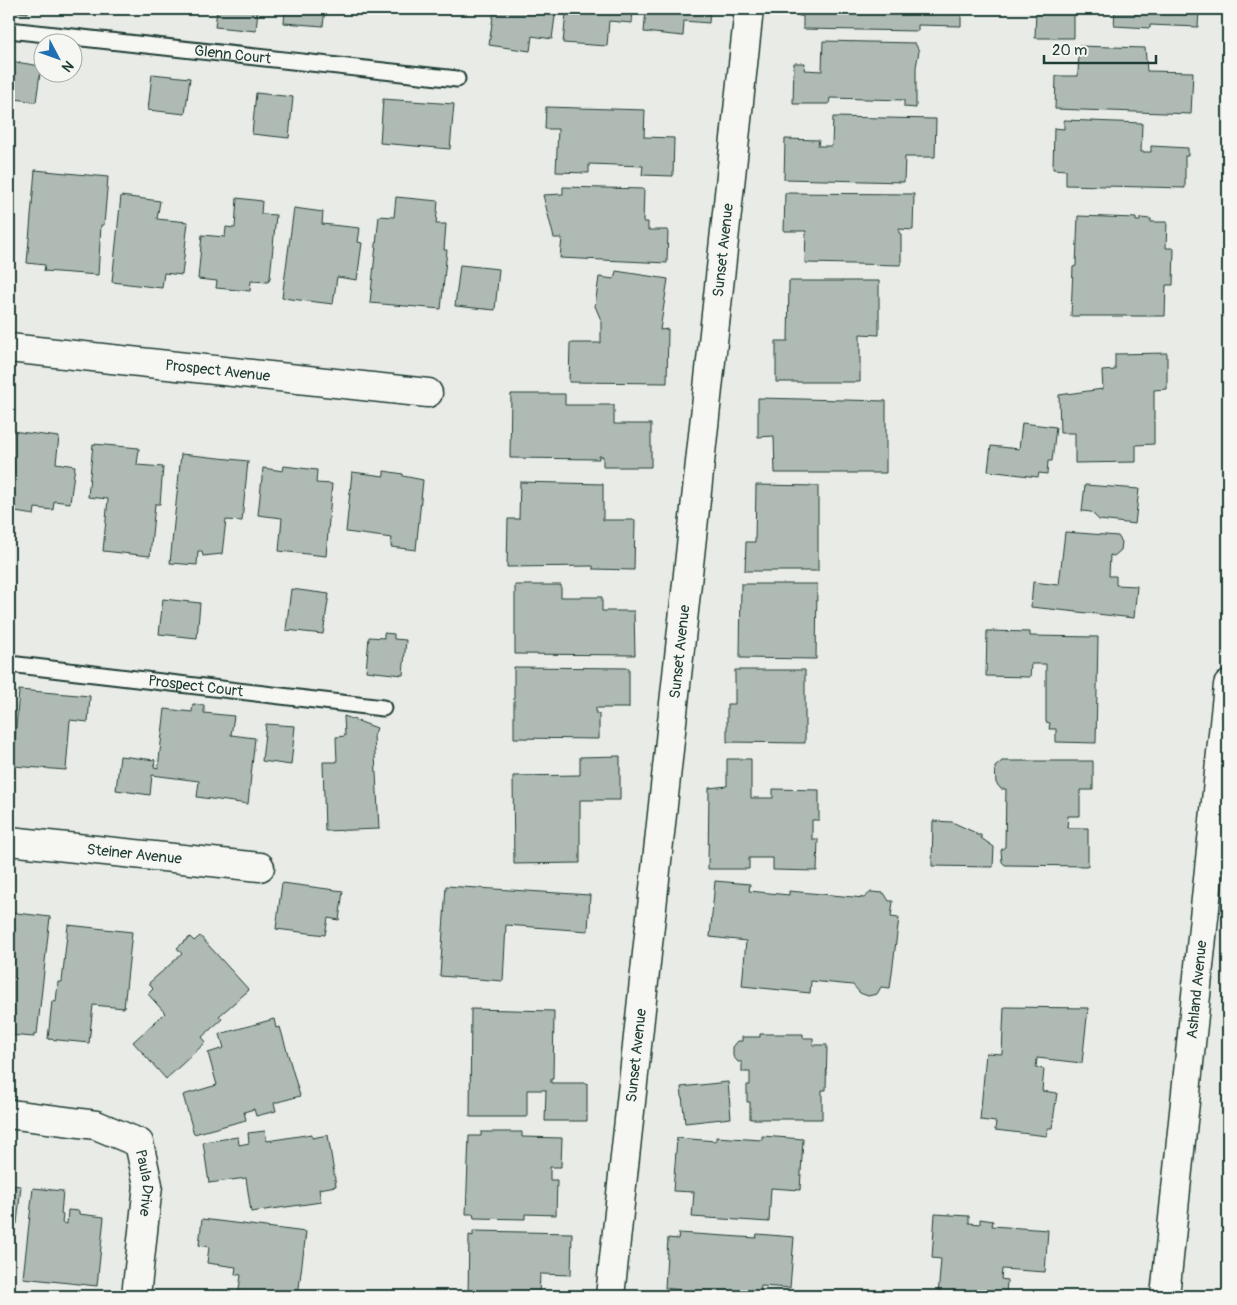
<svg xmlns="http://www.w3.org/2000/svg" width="1237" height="1305" font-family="Pangolin,sans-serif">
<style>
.building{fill:#b0bab5;stroke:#1f3d34}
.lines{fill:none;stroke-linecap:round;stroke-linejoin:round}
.service-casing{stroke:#1f3d34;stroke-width:19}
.minor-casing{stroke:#1f3d34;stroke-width:31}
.service{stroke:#f6f6f2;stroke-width:15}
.minor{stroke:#f6f6f2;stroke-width:28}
.labels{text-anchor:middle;stroke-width:5;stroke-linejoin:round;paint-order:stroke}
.street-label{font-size:15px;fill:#1f3d34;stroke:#f6f6f2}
</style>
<rect width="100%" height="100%" fill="#e9ebe7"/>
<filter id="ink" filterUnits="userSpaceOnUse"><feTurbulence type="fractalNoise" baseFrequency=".02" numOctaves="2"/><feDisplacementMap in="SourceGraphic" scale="10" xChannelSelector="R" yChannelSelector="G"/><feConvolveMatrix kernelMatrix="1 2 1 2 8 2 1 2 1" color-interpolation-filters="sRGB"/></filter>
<g filter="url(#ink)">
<path class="building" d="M9,9h19v4l-19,-2z
M217,9h41l-2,22 -41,-4z
M285,9h40l-2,17 -39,-3z
M494,9h62l-4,30 -20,-3 -2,15 -41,-6z
M570,9h63l-1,14 -23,-2 -2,25 -44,-3 3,-30h3z
M646,9h64l-1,14 -25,-2 -1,15 -39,-4z
M799,9h162v17l-43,-1v6l-115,-2v-13h-4z
M1036,9h38v29h-39z
M1115,9h91v2h-7l-1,16 -48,-2v3l-36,-2z
M823,41l92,2 4,8 -3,16v41l-12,-1v-7l-74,-2 -1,6h-36l1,-41h11l-1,7 18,1z
M1079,46l66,2 2,23 46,1 -2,42 -136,-5 1,-33h22z
M9,59v2l32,5 -5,36 -27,-4z
M152,74l38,4 -5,36 -37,-4z
M256,93l37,4 -4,41 -37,-4z
M383,99l71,5 -4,45 -70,-6z
M546,107l99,3 -1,27 30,1 -1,38 -31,-1 1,-9 -54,-2v9l-33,-1 2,-43h-13z
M833,117l103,2 -1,38h-30l-1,25 -120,-3 1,-40 34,1 -1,6h14z
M1064,120l78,3 -1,29h10v-6l37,2v8h-3v32l-119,-3v-15l-13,-1 1,-41 10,1z
M9,167h3l-2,18h-1z
M35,170l73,7 -4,48h-3l-3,50 -54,-4 1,-6 -18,-2z
M563,187l81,2 -1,33h5v8h20l-1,33 -107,-5 2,-20h-8l-11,-43 20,-1z
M785,193l129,1 -1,36 -14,-1v4l2,1v31l-96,-2 1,-32h-22z
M121,196l39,5 -3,18 31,3 -6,53 -18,-2 -2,15 -50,-6z
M396,197l42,4 -2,23h10l-2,26h3l-6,59 -71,-6 9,-87 15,1z
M237,198l25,3 -1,13 15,1 -6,63 -2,4 -17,-1 -1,10 -34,-3 1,-7 -19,-2 4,-44 23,2 1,-10 9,1z
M9,205h6l-3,37h-3z
M294,208l29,4 -1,12 38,4 -2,14 4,1 -5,37 -20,-3 -4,27 -51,-6z
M1078,216l58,2v3h4v-3l11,1v3h16l-1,26h8l-1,37h-7l-1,31h-94l2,-49 3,-1z
M460,265l39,4 -4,41 -40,-4z
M616,271l52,8 -8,51 8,-1 -1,54 -98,-1 1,-39h31v-23l-6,-14 4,-29 15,2z
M789,281h90v54l-19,-1v48h-84v-41h12z
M1167,353v36l-13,1v54l-18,1v17l-61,1v-30h-15l-1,-38 44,-6 -1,-18 13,-1v-16z
M511,394h54v11h49v19h37v43h-48v-11h-4v3l-89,-1z
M758,398l128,3v72h-111l-1,-37 -16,1z
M1022,423l34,4 -4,34h-4l-1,13 -8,-1 -1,4 -50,-6 3,-25 28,3z
M12,431l47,6 -3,26 19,3 -5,37 -16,-2 -1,9 -18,-2 -1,7 -25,-4v-57z
M93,444l46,4 -2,17 26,2 -3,37h-5l-5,52 -47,-5 5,-52 -20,-2z
M181,454l67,7 -6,60 -16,-1 -4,34 -19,2 -1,-5h-4l-1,14 -27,-2z
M284,466l33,4 -1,13 16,1 -6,72 -47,-5 3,-33 -24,-3 5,-47 20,3z
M384,471l19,3v2l20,4 -7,70 -25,-3 1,-9 -46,-6 6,-60 32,4z
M520,482l83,2v36h32l-1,50 -41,-1v-3l-86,1 1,-48h11z
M756,485l62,1v85h-73l1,-29h9z
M1085,485l54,4 -4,35 -36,-4 -8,-8 -9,-1z
M1065,532l53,4 4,6 -1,8 -7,6 -4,-1 -1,21h7v9l21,1 -3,32 -103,-11 2,-25 26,3z
M741,584h76l-1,75 -76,-1z
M515,585h46v12h41v14h32l1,44 -120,-1z
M291,589l38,5 -6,40 -37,-4z
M163,599l37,4 -3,35 -38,-4z
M987,631l43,1v4l68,1 -2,106 -40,-1v-13h-7l1,-6 -4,-1v-58h-15l-1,13 -44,-1z
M384,633l10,1v5l12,1 -3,35 -37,-4 3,-34 15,1z
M514,667l115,1v40h-33v6h3v25l-85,-1z
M735,670h70v73l-78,-1v-38h8z
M19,690l71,6 -2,26 -18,-2 -4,50 -53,-4z
M193,704l11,1v8l30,3 -3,19 24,3 -7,66 -51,-7 2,-16 -47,-6 -2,20 -34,-5 4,-34 35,4 -1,7 4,1 7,-59 27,3z
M344,716l33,12 -3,8 5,93 -54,2 -2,-69h14l-1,-25 9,-1z
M266,724l29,2 -4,39 -29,-4z
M620,756v44h-40v63l-66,1 -1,-88 67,-1v-18z
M727,759h24v39h22v-9l46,1v30h-7v19h6l-1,32 -44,-1v-12h-24v11h-41l1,-81 18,-2z
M1002,761h91v29h-13v26h-12l-1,12h21v38l-83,-1 -3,-3 -1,-12 4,-3 1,-58h-5l-5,-6 -1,-16z
M933,821l19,1 24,11v2h5v3l13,9 -1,20 -61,-1z
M715,881l35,3 -1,7 40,4v-4l75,7 7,-6 13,1 5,8h4l-2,16 8,1 -9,70 -9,-1 -4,7 -9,2 -8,-3 -7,-8 -42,-4 -1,12 -68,-7 4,-45 -36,-4z
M282,883l61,8 -4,29 -11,-2 -3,17 -49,-6z
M446,886l144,9 -2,36 -82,-6 -3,56 -63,-5z
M9,912l41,5 -13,117 -3,-1v4l-25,-2z
M68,925l64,7 -8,76 -31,-3 -4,38 -41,-4 4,-38 4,1 2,-20h4z
M200,936l49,54 -30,26 3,3 -20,18 4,5 -40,37 -33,-37 32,-29 -17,-19 5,-5 -4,-6 33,-29 -5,-6 13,-11 4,4z
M1004,1007l84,1 -6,55 -45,-5 -1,10 8,1 -2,22 15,2 -5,35h-4l-1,8 -52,-6 1,-8 -16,-2 6,-67 16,1z
M471,1009l83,2 -1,68h-2v4h36v38h-42l1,-31h-19v27h-57z
M274,1019l2,9 4,-1 20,69 -26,7 2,8 -20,5 -2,-7 -10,3 2,8 -52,14 -11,-39 34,-10 -9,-32 16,-5 -4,-14z
M760,1034h43v4h10v7h14l-1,45h-4v29h-72v-17h-3v-17h3v-13h-8v-10h-4l-5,-6v-9l5,-6h4v-4h18z
M728,1082l3,36 -46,5 -4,-36z
M265,1131l2,10 45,-7v4l16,-3 8,51 -17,3 2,13 -70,10 -5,-34 -37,5 -6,-41 35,-5 1,8 10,-2 -1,-10z
M481,1132h41v5l40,1 -1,29h-11v13h7l-1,35 -31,-1v5l-51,-1 -1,-4h-7l3,-78h12z
M762,1136l41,3 -3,51 -29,-2 -2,34 -77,-5 2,-25 -21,-1 4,-53 39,3v-4l46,3z
M9,1185l12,1 -4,38 -4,-1 -2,17h-2z
M33,1188l30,3 -2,23 2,1 -1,8 5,1 1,-14 11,1v3l25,3 -7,69 -74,-8z
M935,1214l34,2v7l11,1v-5l13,2 -1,5 56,4 -3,42 -43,-3 -1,10 6,1 -1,16h-68l3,-37 -9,-1z
M202,1219l104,13 -8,64h-60l3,-21 -6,-1 1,-7 -29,-4 2,-16 -10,-2z
M473,1231l99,2 -1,42 -31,-1 -1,22h-71l1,-61 4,1z
M679,1233l77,5 1,-4 37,3 -4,51 -29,-2 -1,10h-79v-6l-16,-2 3,-50 10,1z"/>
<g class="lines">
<defs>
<g id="service">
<path id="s1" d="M9,30l448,49"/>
<path id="s2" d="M9,664l374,44"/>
</g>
<g id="minor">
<path id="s3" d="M9,348l419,45"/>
<path id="s4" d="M9,841l251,26"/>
<path id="s5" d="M9,1114l87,11 43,18 9,42 -12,111"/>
<path id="s6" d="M610,1296l139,-1287"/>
<path id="s7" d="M1165,1296l63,-611"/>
</g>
</defs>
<use href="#service" class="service-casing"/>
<use href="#minor" class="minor-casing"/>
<use href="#service" class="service"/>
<use href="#minor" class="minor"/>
</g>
</g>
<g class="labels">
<g class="street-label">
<text dy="5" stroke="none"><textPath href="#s1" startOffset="225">Glenn Court</textPath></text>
<text dy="5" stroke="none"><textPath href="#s6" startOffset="1052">Sunset Avenue</textPath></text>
<text dy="5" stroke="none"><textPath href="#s3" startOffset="210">Prospect Avenue</textPath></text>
<text dy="5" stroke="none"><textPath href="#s6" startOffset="648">Sunset Avenue</textPath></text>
<text dy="5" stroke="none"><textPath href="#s2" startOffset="188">Prospect Court</textPath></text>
<text dy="5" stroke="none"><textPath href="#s4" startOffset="126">Steiner Avenue</textPath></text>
<text dy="5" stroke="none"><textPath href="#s7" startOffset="308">Ashland Avenue</textPath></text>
<text dy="5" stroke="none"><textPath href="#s6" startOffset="242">Sunset Avenue</textPath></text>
<text dy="5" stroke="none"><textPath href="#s5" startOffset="175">Paula Drive</textPath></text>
</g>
</g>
<rect width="1237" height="1305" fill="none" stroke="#f6f6f2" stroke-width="30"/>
<rect x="15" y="15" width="1207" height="1275" fill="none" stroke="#1f3d34" stroke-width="2" filter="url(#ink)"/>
<g transform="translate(58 58) rotate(131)"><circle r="24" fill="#f6f6f2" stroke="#a0aca6"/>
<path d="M0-4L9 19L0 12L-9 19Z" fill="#1f6fb2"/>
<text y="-8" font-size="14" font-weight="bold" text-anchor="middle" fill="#1f3d34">N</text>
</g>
<path d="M1044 55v8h112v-8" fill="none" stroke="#1f3d34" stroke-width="2.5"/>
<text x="1052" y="55" font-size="15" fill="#1f3d34" stroke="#f6f6f2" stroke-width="4" paint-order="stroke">20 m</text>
</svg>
